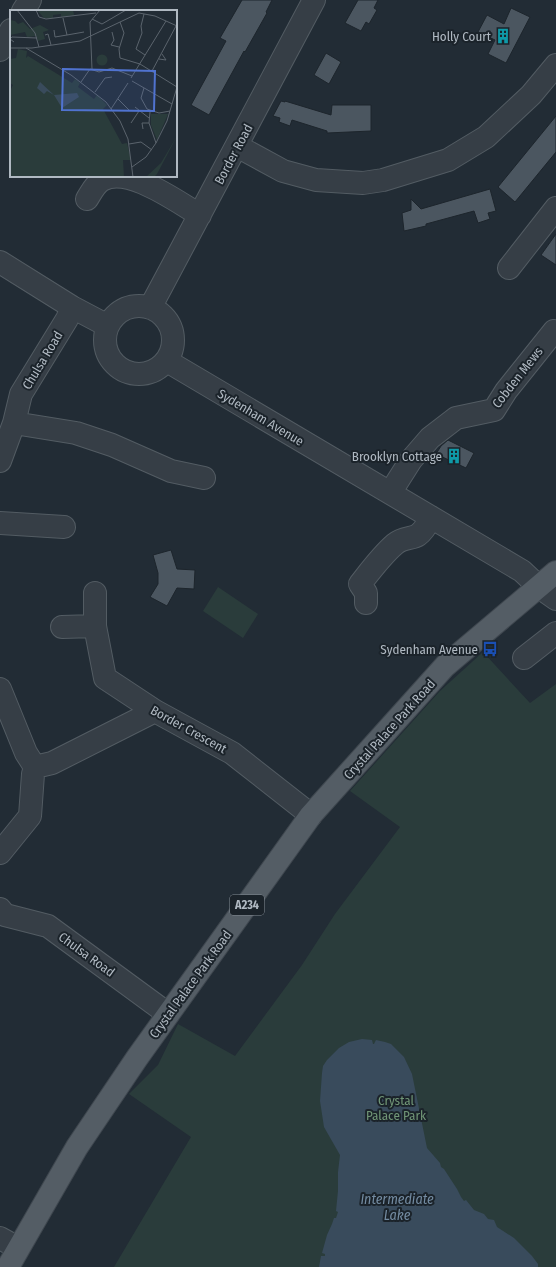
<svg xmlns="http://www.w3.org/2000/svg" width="556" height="1267" font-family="'Fira Sans Condensed',sans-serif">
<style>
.green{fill:#2a3c3b}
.water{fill:#394b5c}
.building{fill:#4b5660;stroke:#1d252c}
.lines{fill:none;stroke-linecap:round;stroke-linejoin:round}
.minor-casing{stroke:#535c63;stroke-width:24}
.major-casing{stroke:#3f474f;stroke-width:24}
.minor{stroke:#363e46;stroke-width:22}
.major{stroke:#545d65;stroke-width:22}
.labels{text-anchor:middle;stroke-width:4;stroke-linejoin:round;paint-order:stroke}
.shield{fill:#1b232a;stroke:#838c94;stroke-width:1}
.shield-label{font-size:12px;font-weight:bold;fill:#b0b9c2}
.poi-label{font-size:13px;fill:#b0b9c2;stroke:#1b232a;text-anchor:end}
.street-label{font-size:13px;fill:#b0b9c2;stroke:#1b232a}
.park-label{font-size:13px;fill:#719677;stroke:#1b232a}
.water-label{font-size:14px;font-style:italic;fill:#748ca2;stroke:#1b232a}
.inset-road{fill:none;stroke:#5b646d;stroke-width:1}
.view{fill:#5073d0;fill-opacity:0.15;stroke:#5073d0;stroke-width:2}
.inset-edge{fill:none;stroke:#b0b9c2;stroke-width:2}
</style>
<rect width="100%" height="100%" fill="#222c35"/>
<path class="green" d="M218,587l40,27 -15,24 -40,-27z
M483,652l47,51 26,-19v583h-442l77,-130 -62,-43 29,-29 20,-41 57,32 67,-91 33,-51 65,-87 -50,-36 90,-100z"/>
<path class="water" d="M362,1039l10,1 1,4h1l2,-4 9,2 6,2 13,13 8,17 15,74 13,15 1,4 3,2 13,20 4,8 3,4 2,-1 8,10 10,4 4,5 6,1 3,7 17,11 18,18 6,8v3h-219l2,-11h4v-2l-3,-1 5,-18 5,-11 2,-6h2l2,-6 -2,-1 2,-20v-19l2,-17 -16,-28 -4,-26 2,-28 1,-7 4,-6 12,-12 10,-6z"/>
<path class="building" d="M242,0h30l-6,12 1,1 -22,39 -1,-1 -35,64 -18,-10 35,-64 -6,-3z
M358,0h20l-4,8 3,2 -8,14 -3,-2 -5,9 -16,-8z
M511,8l19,9 -24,46 -18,-9 7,-14 -17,-8 9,-17 17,9z
M326,53l15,9 -12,22 -15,-9z
M281,101l4,1v-1l46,14 1,-10h39v26l-44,2v-2l-35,-11 -2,6 -11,-4 1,-4 -7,-2z
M556,116v36l-41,50 -17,-15z
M490,189l6,22 -8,2 2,6 -12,4 -4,-12 -48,13v2l-22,5 -2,-18 9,-3v-11l10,10z
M556,234v31l-15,-10z
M448,440l26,13 -8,15 -30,-14 5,-8z
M171,550l6,19 18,1 -1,19 -17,-1 -10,18 -17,-9 8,-13v-11l-5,-18z"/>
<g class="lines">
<defs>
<path id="minor" d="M23,11l7,-11
M0,50l11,-20
M237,146l46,25 33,9 47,3 20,-3 65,-20 38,-23 45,-42 25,-30
M87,199c4,-6 8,-15 15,-19 26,-15 75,22 98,35
M0,262l72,45 36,19
M509,268l47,-60
M105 340a34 34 0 1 1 68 0a34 34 0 1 1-68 0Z
M150,308l164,-308
M167,361l355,210 17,16 17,12
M14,423l62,10 36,12 59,26 33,7
M0,461l14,-38 7,-29 46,-75 5,-12
M390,493l21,-33 19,-22 26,-20 38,-8 12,-19 48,-60
M0,523l64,4
M95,593v33l10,52 50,33 77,42 79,62
M366,603v-10l-6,-9c11,-14 22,-29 35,-40 8,-7 17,-5 23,-9 6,-4 10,-12 13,-18
M62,627l33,-1
M524,658l32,-25
M0,689l26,64 9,14 -2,7 -3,42 -30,37
M35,767l17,-4 103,-52
M0,909l5,6 43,11 120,88
M0,1238l18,10"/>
<path id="major" d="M8,1267l69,-120 60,-89 174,-243 134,-149 111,-94"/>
</defs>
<use href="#minor" class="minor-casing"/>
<use href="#major" class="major-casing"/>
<use href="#minor" class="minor"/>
<use href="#major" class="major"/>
</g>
<defs>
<symbol id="building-bare" viewBox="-9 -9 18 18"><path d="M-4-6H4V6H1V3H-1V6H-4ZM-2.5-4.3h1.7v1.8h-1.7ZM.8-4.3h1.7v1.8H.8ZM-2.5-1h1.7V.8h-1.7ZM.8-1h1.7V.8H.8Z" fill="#0f9aa8" stroke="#1b232a" stroke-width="2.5" paint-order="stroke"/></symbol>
<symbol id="bus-bare" viewBox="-9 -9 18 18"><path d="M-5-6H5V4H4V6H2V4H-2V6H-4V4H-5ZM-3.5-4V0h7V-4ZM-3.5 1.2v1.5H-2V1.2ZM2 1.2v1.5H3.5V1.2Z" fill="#1a4fb4" stroke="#1b232a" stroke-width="2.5" paint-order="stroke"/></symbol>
</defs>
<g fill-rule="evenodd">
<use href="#building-bare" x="492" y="25" width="22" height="22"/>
<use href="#building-bare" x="443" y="445" width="22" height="22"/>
<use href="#bus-bare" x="479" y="638" width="22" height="22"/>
</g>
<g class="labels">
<rect class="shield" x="230" y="895" width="34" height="20" rx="3"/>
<g class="shield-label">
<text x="247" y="909">A234</text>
</g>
<g class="poi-label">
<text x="491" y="41">Holly Court</text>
<text x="442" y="461">Brooklyn Cottage</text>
<text x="478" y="654">Sydenham Avenue</text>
</g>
<g class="street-label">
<text transform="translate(233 154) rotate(-62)" y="5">Border Road</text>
<text transform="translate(42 360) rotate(-59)" y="5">Chulsa Road</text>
<text transform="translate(517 377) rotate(-52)" y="5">Cobden Mews</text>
<text transform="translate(261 417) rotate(31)" y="5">Sydenham Avenue</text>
<text transform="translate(189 729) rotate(29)" y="5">Border Crescent</text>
<text transform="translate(389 729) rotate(-48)" y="5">Crystal Palace Park Road</text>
<text transform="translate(87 954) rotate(36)" y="5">Chulsa Road</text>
<text transform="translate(190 984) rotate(-54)" y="5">Crystal Palace Park Road</text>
</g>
<g class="park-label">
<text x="396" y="1105">Crystal<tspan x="396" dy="15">Palace Park</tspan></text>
</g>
<g class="water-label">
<text x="397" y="1204">Intermediate<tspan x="397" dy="16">Lake</tspan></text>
</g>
</g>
<g transform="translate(10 10)">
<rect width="167" height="167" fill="#222c35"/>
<path d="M27,0h36l1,5 -13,2v-3l-8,1v3h-9zM0,10l5,1 3,3 5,-2 7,7 10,-4 9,5 -6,2 2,7 -7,2 -2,-5 -9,1 -2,-5 -15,3zM8,39l9,2 -1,7 2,-2 44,27 3,-4 5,4 -2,4 16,12 3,-4 10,10 -4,4 19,35 5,-1 4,17h-8l1,17h-114v-86l3,-6 -3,-2v-24l6,-1zM86.5 50a5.5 5.5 0 1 1 11 0a5.5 5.5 0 1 1-11 0ZM141,104h17l-11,26 -6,-15zM167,126l-20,38 -3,3h-8l15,-14z" fill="#2a3c3b"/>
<path d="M30,72l14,13 23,-2 2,4 -17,11 -8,-13 -7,-4 -3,3 -7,-6z" fill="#394b5c"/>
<path class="inset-road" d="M7,0l18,23 4,14M26,0l3,7 7,2 50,-6M134,4l-3,12 1,7 -6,16 9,6M82,9l10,5 24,-14M110,12l4,11 -5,16 1,9 20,6 37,23M44,20l1,7 12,-2 -4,-17M102,22l2,8 -3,5 8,2M35,25l3,-1 3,11M57,25l17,-3M4,32l-4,-3 2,-2 25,1M0,38h22l48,-7 59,-28 16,3 22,10M16,38l45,27 35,27 14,19 8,18 5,38M149,49l7,1 -4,-6M82,59l-2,-47 10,-12M142,61l24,-45M121,68l35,-57M122,71l40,23M71,72l9,-13 9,3 13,-4 20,8M134,78l-3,10 6,11 12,4 11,-2M85,82l10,-14 7,-1M108,89l12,12M125,97l14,11M101,99l17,-26M140,102l-1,11 7,20M121,113l8,-12M133,119l-1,-6h7M119,134l12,-2 11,8M122,157l14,-10 10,-14 11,-22 10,-34"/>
<path class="view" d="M53,59l92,2 -1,40 -92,-1z"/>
<rect width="167" height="167" class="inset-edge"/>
</g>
</svg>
